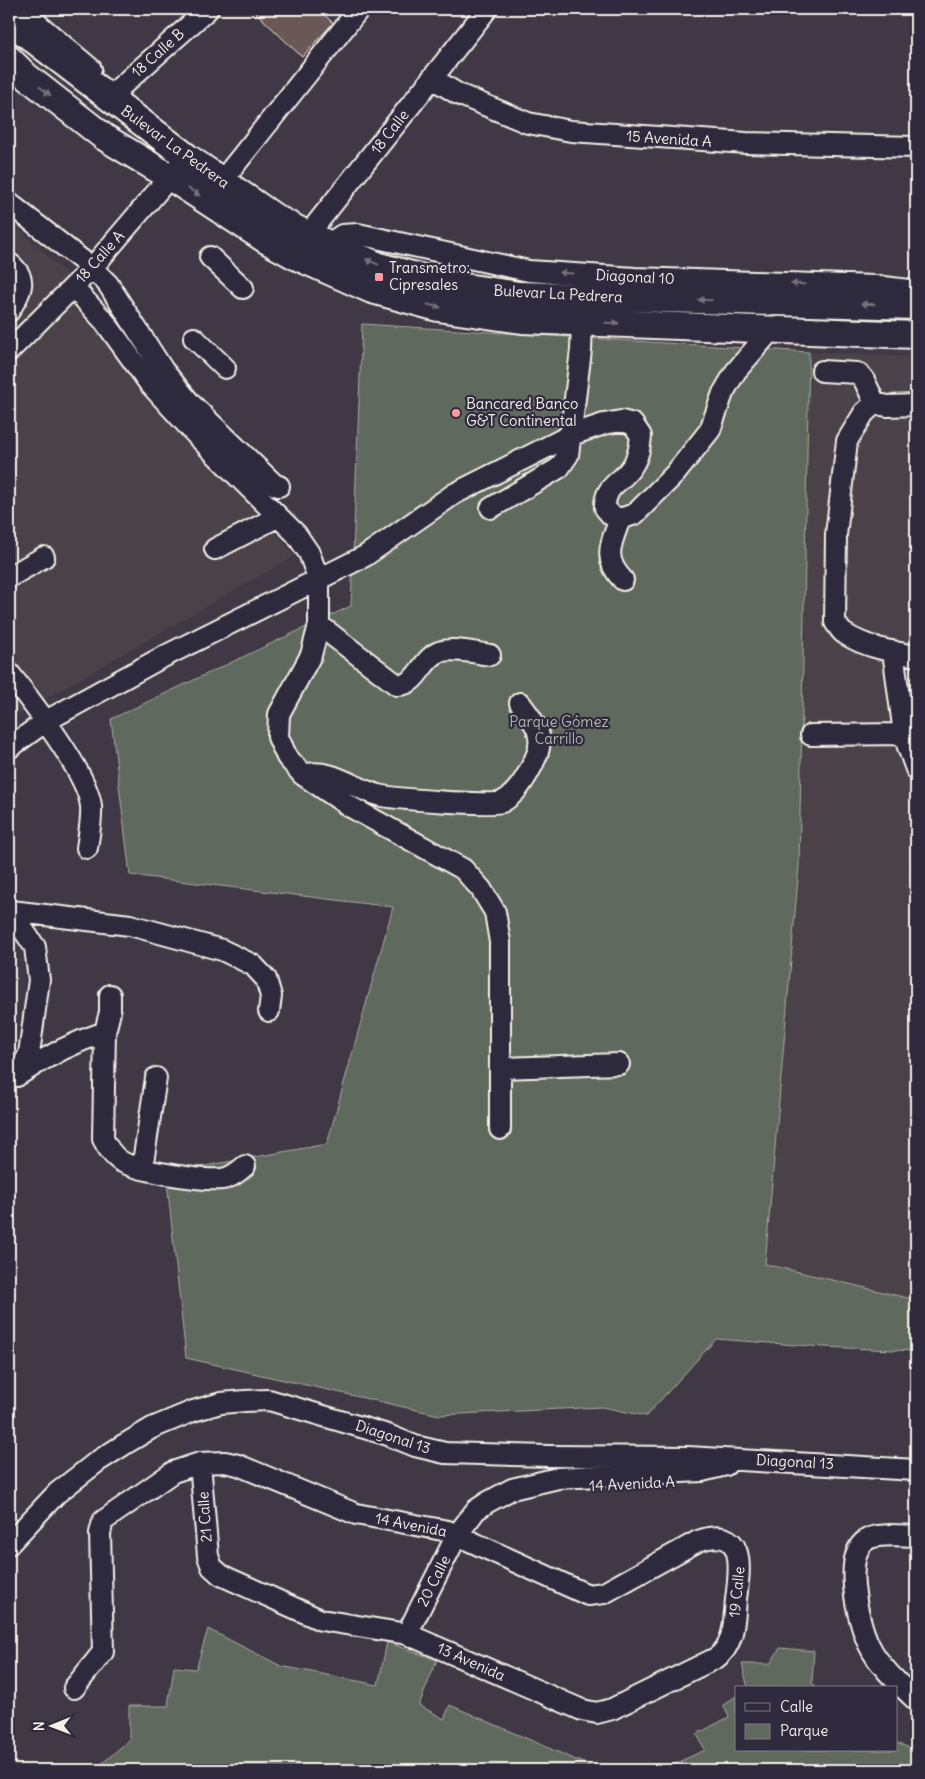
<svg xmlns="http://www.w3.org/2000/svg" width="925" height="1779" font-family="Delius,sans-serif">
<style>
.built{fill:#4c424a}
.green{fill:#60695d;stroke:#aaada2}
.building{fill:#695957;stroke:#f4f1e8}
.lines{fill:none;stroke-linecap:round;stroke-linejoin:round}
.minor-casing{stroke:#f4f1e8;stroke-width:24}
.major-casing{stroke:#f4f1e8;stroke-width:30}
.minor{stroke:#2f2a3d;stroke-width:20}
.major{stroke:#2f2a3d;stroke-width:26}
.oneway{fill:#747079}
.poi-dot{fill:#ff9aa2;stroke:#2f2a3d;stroke-width:2}
.labels{text-anchor:middle;stroke-width:4.5;stroke-linejoin:round;paint-order:stroke}
.street-label{font-size:15px;fill:#f4f1e8;stroke:#2f2a3d}
.poi-label{font-size:15px;fill:#f4f1e8;stroke:#2f2a3d;text-anchor:start}
.park-label{font-size:15px;fill:#b1b4a9;stroke:#2f2a3d}
</style>
<rect width="100%" height="100%" fill="#403845"/>
<filter id="ink" filterUnits="userSpaceOnUse"><feTurbulence type="fractalNoise" baseFrequency=".02" numOctaves="2"/><feDisplacementMap in="SourceGraphic" scale="10" xChannelSelector="R" yChannelSelector="G"/><feConvolveMatrix kernelMatrix="1 2 1 2 8 2 1 2 1" color-interpolation-filters="sRGB"/></filter>
<g filter="url(#ink)">
<path class="built" d="M9,220l77,72 208,264 -285,163z
M809,352l107,5v505l-11,1 11,5v432l-151,-36 34,-398z"/>
<path class="green" d="M362,324l447,28 -10,514 -34,398 151,36v51l-93,-4 -107,-8 -70,77 -44,-9 -163,8 -253,-57 -20,-185 161,-29 66,-237 -263,-32 -19,-156 240,-113z
M208,1629l73,37 97,19 9,-43 50,18 -18,45 25,14 6,-14 149,65h-584l83,-3 31,-27v-34h39l6,-39 22,2z
M780,1648l34,3 -2,31 4,6h-68l-6,-24h28z
M736,1696v54h160v-7l20,7v20h-255l44,-20 -8,-16 32,-17 -6,-12z"/>
<path class="building" d="M252,9h66l15,14 -31,34z"/>
<g class="lines">
<defs>
<path id="minor" d="M20,9l71,60
M432,78l26,16 70,29 43,8 175,12 170,4
M108,98l100,-89
M222,181l137,-172
M9,203l83,65 16,16 55,86 28,34 84,81 4,1
M329,244l13,-9 16,-1 171,37 106,7 241,8 40,5
M299,246l188,-237
M210,257l33,31
M9,263c20,16 12,28 0,48
M73,287l32,35 44,61 49,54 98,97 13,19 10,27v45l-8,30 -32,59 -1,23 9,20 16,18 46,31 114,63 18,20 14,23 5,30v187
M194,338l31,30
M9,351l83,-83 87,-102
M822,371l35,2 6,5 12,25 12,3 29,-1
M875,403l-11,10 -17,28 -11,94 -1,87c3,4 6,10 10,12 20,13 48,18 71,22
M491,508l68,-40 9,-13 13,-105 1,-28
M620,519c-9,25 -18,39 3,61
M215,549l62,-32
M9,577l35,-20
M319,625l78,60c21,1 24,-26 42,-33 14,-5 36,1 51,3
M893,651l11,83 4,13 8,1
M9,673c22,28 78,99 82,133 1,13 -2,29 -4,42
M811,735l93,-1
M908,747l8,22
M9,748l37,-27 113,-62 206,-103 89,-62 117,-59 33,-11 17,-3 12,3 8,12c-1,9 -2,19 -7,27 -10,20 -30,20 -29,45l6,7 9,4 15,-5 40,-40 35,-44 13,-37 13,-22 36,-42
M303,775c26,-8 50,13 75,20 14,4 115,11 124,7 16,-8 27,-29 34,-45 10,-22 -3,-37 -16,-54
M9,909l26,38 4,33 -10,74 -12,22
M11,911l119,14 92,25 31,15 13,14 5,17 -2,15
M110,995v17l-5,20 -2,107c4,8 8,15 16,21 15,11 84,21 103,19 9,-1 16,-7 23,-13
M501,1068l118,-4
M20,1074c27,-18 54,-32 85,-42
M142,1169l14,-91
M916,1536c-13,0 -33,-3 -46,2 -30,12 -12,85 -1,107 10,21 30,39 47,55
M9,1544l48,-51 41,-32 27,-17 27,-16 41,-17 28,-8 24,-2 24,-1 119,35 27,11 30,7 104,3 139,1 228,13
M407,1634l50,-99 19,-25 12,-8 24,-13 46,-11 144,-7 24,-6
M74,1688l29,-36 -3,-119 3,-12 70,-49 27,-9 25,-1 13,3 118,49 92,17 140,64 16,-2 94,-52c49,-17 42,28 38,58 -2,21 -1,46 -20,59l-104,51 -15,4 -15,-3 -175,-76 -86,-14 -100,-45 -9,-8 -4,-11 -8,-93"/>
<path id="major" d="M9,21l178,136 89,61 32,17 71,31 66,18 74,11 397,11
M9,59l17,17 78,61 66,40 96,63 27,15 79,35 66,18 84,12 394,15"/>
</defs>
<use href="#minor" class="minor-casing"/>
<use href="#major" class="major-casing"/>
<use href="#minor" class="minor"/>
<use href="#major" class="major"/>
</g>
<defs><path id="oneway-solid" d="M-6-.8H1V-3.2L6.5 0L1 3.2V.8H-6Z" transform="scale(1.25)"/></defs>
<g class="oneway">
<use href="#oneway-solid" transform="translate(45 91) rotate(38)"/>
<use href="#oneway-solid" transform="translate(194 192) rotate(33)"/>
<use href="#oneway-solid" transform="translate(372 262) rotate(-157)"/>
<use href="#oneway-solid" transform="translate(566 273) rotate(-176)"/>
<use href="#oneway-solid" transform="translate(798 284) rotate(-179)"/>
<use href="#oneway-solid" transform="translate(705 300) rotate(-179)"/>
<use href="#oneway-solid" transform="translate(868 304) rotate(-179)"/>
<use href="#oneway-solid" transform="translate(434 306) rotate(13)"/>
<use href="#oneway-solid" transform="translate(612 323) rotate(2)"/>
</g>
</g>
<g class="poi-dot">
<rect x="374" y="272" width="10" height="10" rx="2.5"/>
<circle cx="456" cy="413" r="5"/>
</g>
<g class="labels">
<g class="street-label">
<text transform="translate(158 53) rotate(-42)" y="5">18 Calle B</text>
<text transform="translate(390 132) rotate(-52)" y="5">18 Calle</text>
<text transform="translate(669 139) rotate(4)" y="5">15 Avenida A</text>
<text transform="translate(175 147) rotate(36)" y="5">Bulevar La Pedrera</text>
<text transform="translate(100 257) rotate(-48)" y="5">18 Calle A</text>
<text transform="translate(635 277) rotate(3)" y="5">Diagonal 10</text>
<text transform="translate(558 294) rotate(3)" y="5">Bulevar La Pedrera</text>
<text transform="translate(393 1437) rotate(18)" y="5">Diagonal 13</text>
<text transform="translate(795 1462) rotate(3)" y="5">Diagonal 13</text>
<text transform="translate(632 1484) rotate(-3)" y="5">14 Avenida A</text>
<text transform="translate(205 1517) rotate(-94)" y="5">21 Calle</text>
<text transform="translate(411 1525) rotate(11)" y="5">14 Avenida</text>
<text transform="translate(434 1581) rotate(-63)" y="5">20 Calle</text>
<text transform="translate(737 1592) rotate(-84)" y="5">19 Calle</text>
<text transform="translate(471 1662) rotate(24)" y="5">13 Avenida</text>
</g>
<g class="poi-label">
<text x="389" y="273">Transmetro:<tspan x="389" dy="17">Cipresales</tspan></text>
<text x="466" y="409">Bancared Banco<tspan x="466" dy="17">G&amp;T Continental</tspan></text>
</g>
<g class="park-label">
<text x="559" y="727">Parque Gómez<tspan x="559" dy="17">Carrillo</tspan></text>
</g>
</g>
<rect width="925" height="1779" fill="none" stroke="#2f2a3d" stroke-width="30"/>
<rect x="15" y="15" width="895" height="1749" fill="none" stroke="#f4f1e8" stroke-width="2" filter="url(#ink)"/>
<rect x="735" y="1686" width="162" height="65" fill="#2f2a3d" stroke="#7e7a81"/>
<rect x="745" y="1703" width="25" height="8" fill="#2f2a3d" stroke="#7e7a81"/>
<text x="780" y="1712" font-size="15" fill="#f4f1e8">Calle</text>
<rect x="745" y="1724" width="25" height="15" fill="#60695d" stroke="#7e7a81"/>
<text x="780" y="1736" font-size="15" fill="#f4f1e8">Parque</text>
<g transform="translate(52 1726) rotate(269)" stroke="#2f2a3d" stroke-width="4" paint-order="stroke">
<path d="M0-4L9 19L0 12L-9 19Z" fill="#f4f1e8"/>
<text y="-8" font-size="14" font-weight="bold" text-anchor="middle" fill="#f4f1e8">N</text>
</g>
</svg>
